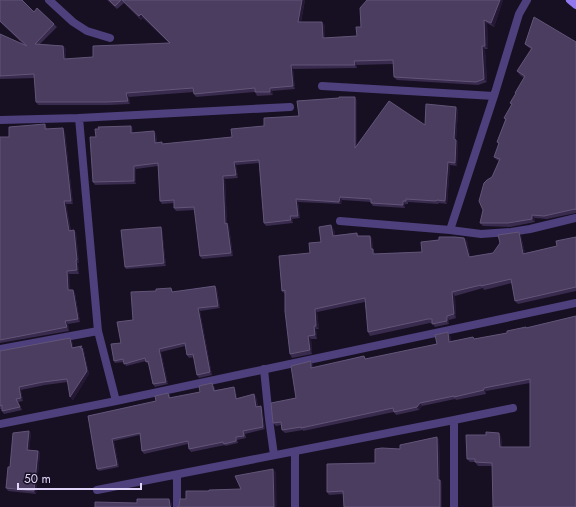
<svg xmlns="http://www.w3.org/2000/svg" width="576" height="507" font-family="Jost,sans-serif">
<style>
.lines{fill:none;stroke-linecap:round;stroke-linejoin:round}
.street{stroke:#4e407c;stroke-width:8}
.secondary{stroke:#9177f0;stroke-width:8}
.wall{fill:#392b4d}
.shaded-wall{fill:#241834}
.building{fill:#4b3d60;stroke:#625578}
</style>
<rect width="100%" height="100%" fill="#171022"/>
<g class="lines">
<path class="street" d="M49,0l24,22 14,9 23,7
M322,86l172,10
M79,118l19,213 18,70
M0,120l79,-2 211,-11
M340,221l110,9 31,4 30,-2 19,-3 46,-11
M450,230l44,-134 25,-82 8,-14
M0,349l98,-18
M264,369l5,50 5,36
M454,420l59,-12
M0,424l116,-23 460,-98
M97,490l357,-70v87
M177,507v-32
M295,507v-55"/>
<path class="secondary" d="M570,0l6,5"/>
</g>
<path class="wall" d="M0,0l34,12 20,12 3,3 -17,17 23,2 3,3v10l27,-2 76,-14 -26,-25 -2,2 -17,-17 -7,6 -10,-9h198l-4,22 24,3v13l32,-2 4,-9 142,-27 -9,27 -7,-4 1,26h-3l2,33 -9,3 -81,-5 -3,-3 -1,-13 -36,1v3l-64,1 2,20 -23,2 1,4 -16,1 -2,-4 -59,5 -2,-3v-2l-65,5 1,7 -20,1h-72l-2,-3 -1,-24 -35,1v-45l24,11 -24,-23z
M576,42v171l-29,6 -12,-1v4l-25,5 -27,-1 -3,-3 12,-46 7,-16 -2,-1 -3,-3 5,-13 -2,-2 8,-22 -1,-2 8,-13 -2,-2 6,-9 -1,-1 9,-15 -4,-3 -3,-4 14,-22 -3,-2 -3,-3z
M357,100v45l68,-20 31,-18 2,3 -2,30 2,2 -1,24 -7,-1 -3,39 -8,-1 -1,1 -30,-2v2h-3v4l-32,-2 -2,-3v-1l-29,-2 -1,4 -43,-2 2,16 -8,1 1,4 -27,3 -2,-3 -5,-60 -23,2 2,13 -13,1 2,45 2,2 4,30 -31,3 -2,-3 -5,-46 -19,1 -2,-3v-5l-12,1 -2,-3 -2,-35 -22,3v15l-41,1 -2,-3 3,-45 37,-8v4l21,-2 2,3 1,9 6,1 69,-7 32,-11z
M45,124l2,5 18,3 8,72h-7l5,27 3,-1 2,3 3,30h-1l1,11h-10l1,16 5,3 5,29 -12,2 1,7 -69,12v-206h9z
M162,229l4,37 -40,3 -1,-2z
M334,229l1,6 22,-2 2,3h11l2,3 1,11 2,3v1l47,-2 17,-12 25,-2 3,3 3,16 23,-4 28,-17 4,17 32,-7 19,-9v54l-58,13 -3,-3 -3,-18 -28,7 -1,-2 -28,8 1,22 -7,2v4l-14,3 -3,-4h-2l-60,13 -2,-4 -3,-30 -48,10 2,17h-3l1,10h-6l1,15 -20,4 -2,-4 -5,-60 -3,-3 28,-38z
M215,286l2,3 3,19 -20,3 12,64 -13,3 -2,-3 -3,-18 -5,1 -2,-3 -2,-9 -24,6 7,32 -13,3 -2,-3 -4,-20h-1l-2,-3 -20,5 -2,-4 -9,1 -1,-2 7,-18 12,-23 23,-29 15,-3 2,4z
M526,327l50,180 -84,-41h-14l-3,-4h-5l-3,-3 34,-23 1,11h28v-64l-44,8v3l-30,6 -1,-1 -33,7 -3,4 -23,5 -2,-3 -91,19v-1l-18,3 -3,-3 -1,-5 -5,1 -3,-3 23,-25 15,-37 2,4v3l51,-12 2,3 71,-15 13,-9 1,6 24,-2 32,-6z
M72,341l1,6 11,2 -1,1 1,1 5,23 -16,26 -3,-3 -2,-15 -23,3 -24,5 2,11 -5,1 4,8 -18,4 -2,-3v-2h-2v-58z
M214,386l1,4 19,-3 1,2 2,9 17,-4 2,3 2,9 4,2 3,21 -20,5 1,4 -9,2 1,3 -13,3v-1l-34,7 -2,-3 -1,-5 -44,10 -2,-3 -2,-16 -26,6 5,26 -20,4 -2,-2 -9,-53 68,-15 12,-8 2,2v3l30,-6z
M31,433l-2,17 9,1 2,2 -4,41 -28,-3 -2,-3 4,-21z
M437,437l2,3 1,40 2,3v24h-98l-1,-13 -14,1 -2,-3 73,-43z"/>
<path class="shaded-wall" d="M302,0h3l-5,25 -2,-3z
M500,0h3l-9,27 -3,-4z
M141,14l2,4 -2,2 -2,-4z
M484,20l3,3 1,26 -3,-3z
M322,22l3,3v16l-2,-3z
M63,46l3,3v13l-2,-3z
M482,46l3,3 2,33 -3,-3z
M354,61l3,4v3l-2,-3z
M291,65l2,4 2,20 -2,-3z
M270,88l2,3 1,4 -3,-3z
M126,93l3,4 1,7 -2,-3z
M355,97l2,3v50l-2,-2z
M456,107l2,3 -2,32 -2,-3z
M131,126l2,3v7l-2,-3z
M63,128l2,4 8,72 -2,-3z
M154,131l2,3 1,12 -2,-3z
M456,140l2,2 -1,24 -2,-3z
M234,162l2,3 2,13 -2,-3z
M448,162l2,3 -3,39 -2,-3z
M134,166l2,3v15l-2,-3z
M223,176l2,3 2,48 -2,-3z
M340,197l2,3 -1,4 -2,-2z
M296,199l2,3 2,16 -2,-2z
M64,201l2,3 5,30 -2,-3z
M403,201l2,3v4l-2,-3z
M532,215l3,3v4l-3,-3z
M290,216l2,3 1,4 -2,-3z
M227,223l2,3 4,30 -2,-3z
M331,225l3,4 1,10 -2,-3z
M161,227l1,2 4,37 -2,-3z
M74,230l2,3 3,30 -2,-3z
M519,232l2,4 5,21 -3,-3z
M370,236l2,3 1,11 2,3v5l-2,-4 -2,-5z
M464,238l3,3 4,20 -2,-4z
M76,260l2,3 1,11 -2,-4z
M67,271l2,3 2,20 -3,-4z
M215,286l2,3 3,19 -2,-2z
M73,290l2,3 5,29 -2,-3z
M452,292l3,4 1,22 -2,-4z
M198,308l2,3 12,64 -2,-3z
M315,309l2,3 2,17 -3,-3z
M447,316l2,4v4l-2,-3z
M65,321l3,3 1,7 -2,-4z
M314,326l2,3 1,10 -2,-4z
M448,332l2,3 1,10 -2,-3z
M308,336l3,3 1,15 -2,-4z
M70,338l2,3 2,10 -2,-3z
M82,346l2,3 -1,1 1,1 5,23 -16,26 -3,-3 10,-49z
M159,349l2,3 7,32 -2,-2z
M311,361l2,4 1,7 -3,-4z
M19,387l2,3 2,11 -2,-3z
M234,387l1,2 3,12 -2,-2z
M484,388l2,3v3l-2,-4z
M254,394l2,3 2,12 -2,-2z
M420,403l2,3 -3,4 -2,-3z
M261,406l1,2 3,21 -2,-2z
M29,431l2,2 -2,20 -2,-3z
M499,433l2,3 1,14 -2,-3z
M437,437l2,3 1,43 -2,-3z
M112,439l2,2 5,26 -2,-2z
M38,451l2,2 -4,41 -2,-3z
M273,469l3,3 1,35h-3z
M440,480l2,3v24h-2z
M169,499l3,4v4l-2,-1z"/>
<path class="building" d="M0,0h22l12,12 3,-4 17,16 -19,20 28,2 1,13 29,-2v-11l77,-3 -29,-29 -2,2 -17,-16h180l-4,22h24l1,16 34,-2 -1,-9h5l-1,-19 7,-8h133l-9,23 -7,-3 1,26h-3l2,33 -8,3 -82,-5 -1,-17 -39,1 1,4h-64l2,21 -23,2v4h-15v-4l-61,6 -1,-6 -67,5 2,8 -21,1h-71l-2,-28 -34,2v-42l27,12 -27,-25z
M109,0h12l-6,6z
M534,17l42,25v168l-1,-1 -31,7 -12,-1v4l-24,4h-28l3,-13 -4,-9 5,-18 3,-3 5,-3 8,-18 -6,-2 5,-14 -2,-1 9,-23 -2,-1 8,-14 -2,-1 6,-10h-1l10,-17 -8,-5 15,-23 -7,-4z
M339,97h16v51l34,-47 36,24 1,-21 30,3 -2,32 2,1 -1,23 -7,-1 -3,39 -8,-1 -1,1 -30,-2v2h-3v4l-32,-2v-4l-31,-2 -1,5 -43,-3 2,17h-8l1,4 -27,3 -5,-63 -25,2 2,13 -13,1 2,48 2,-1 4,30 -31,3 -6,-49 -20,1v-8l-14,1 -2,-38 -24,3v15l-41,1 -3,-45h6l-1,-8h4l-1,-2 33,-1v7l23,-2 1,12 7,-1v2l70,-7 -1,-8 33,-3v-8l35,-2 -2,-15 42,-3z
M45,124v5l18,-1 8,73h-7l5,30 5,-1 3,30h-1l1,10 -10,1 1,19h5l5,29 -13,2 2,6 -67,13v-203h9v-10z
M331,225l2,11 24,-3v3h13l1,13h2v5l49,-2 -1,-10 18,-2v-3h16l9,1 5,19 24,-4 7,-10 -2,-8 21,-3 4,22 34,-8 -1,-5 20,-4v50l-61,14 -4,-22 -30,7v-1l-29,7 2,22 -7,2v5l-15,3v-5h-4l-60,13 -3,-34 -50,11 1,17h-2l1,9 -7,1 2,14 -20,4 -5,-43v-21l-3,1 -3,-35 31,-3 -1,-10 12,-1 -2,-15z
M161,227l3,36 -39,4 -4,-37z
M215,286l3,20 -20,2 12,64 -13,3 -4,-21 -6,1 -2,-12 -26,6 7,33 -13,2 -5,-23 -2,1 -1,-4 -21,6 -1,-5 -9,2 -3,-17 10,-1 -4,-21 16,-2 -2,-28 25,-1v-2l15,-1 1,4z
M576,316v191h-83l-1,-44 -17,-1v-3h-8l-1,-24h20v-3l13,1 1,14h30v-68l-46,9v2l-30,7v-1l-34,7 -3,4 -23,5 -1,-4 -92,20v-1l-19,3 -1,-8 -8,1 -2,-20 25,-5 -5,-32 20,-5v7l53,-12 1,3 72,-15 -2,-9 13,-3 1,10 24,-5 1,2 33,-6v-2l19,-4v1z
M70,338l2,10 10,-2 -2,2h2l5,23 -17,26 -3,-18 -24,3 -24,5 2,11 -5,1 4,8 -18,4v-6l-2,1v-55z
M212,383l2,8 20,-4 2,12 18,-5 2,13 5,-1 2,21 -20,4 1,5 -8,1v4l-12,3 -1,-2 -34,7 -1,-8 -46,10 -2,-18 -28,6 5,26 -20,4 -9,-53 68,-15 -1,-5 13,-3 1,5 31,-6 -1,-6z
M29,431l-2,19 11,1 -4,40 -28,-3 2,-21h2l3,-34z
M437,437l1,43h2v27h-96l-1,-16 -16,1v-28l48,-1v-14l7,-1 18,1v-4z
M273,469l1,38h-97l2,-1 1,-7h6v-8h23v-1l32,-1 -6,-13z
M137,499h32l1,7 1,1h-76v-5l42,1z"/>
<path d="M18 483v6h123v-6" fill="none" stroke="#e1d5fa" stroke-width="2"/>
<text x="24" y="483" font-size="12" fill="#e1d5fa" stroke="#171022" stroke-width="3" paint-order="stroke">50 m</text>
</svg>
